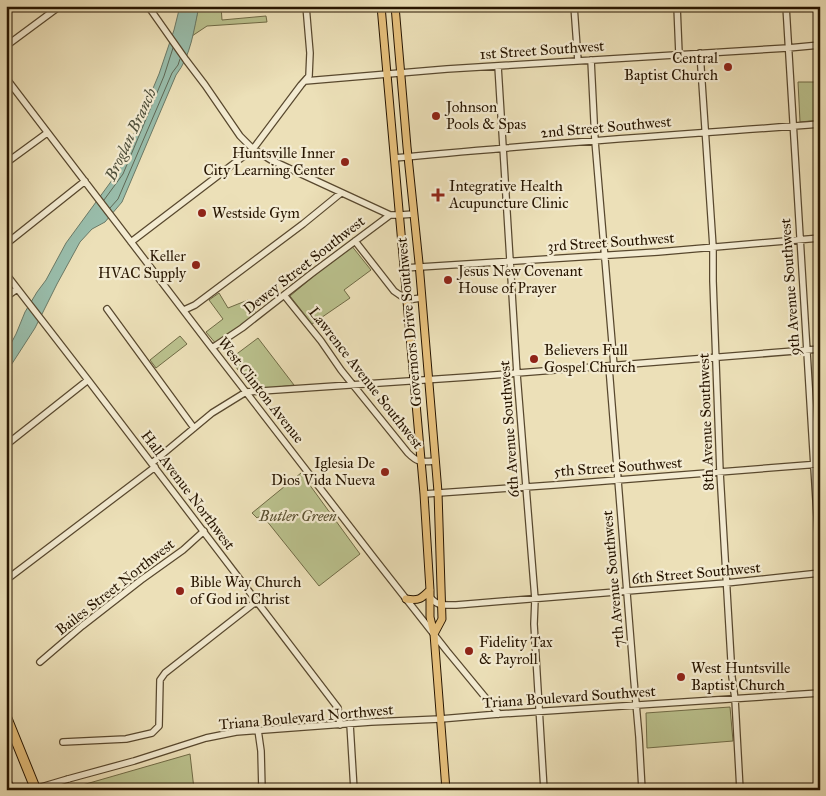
<svg xmlns="http://www.w3.org/2000/svg" width="826" height="796" font-family="'IM FELL Great Primer',serif">
<style>
.green{fill:#bac18d;stroke:#706b46}
.water{fill:#99bdab;stroke:#6b7a67}
.lines{fill:none;stroke-linecap:round;stroke-linejoin:round}
.shore{stroke:#606956;stroke-width:1}
.minor-casing{stroke:#58482e;stroke-width:8}
.major-casing{stroke:#271500;stroke-width:9}
.highway-casing{stroke:#271500;stroke-width:11}
.minor{stroke:#f3ebd1;stroke-width:5.5}
.major{stroke:#e6c07c;stroke-width:7}
.highway{stroke:#e6c07c;stroke-width:9}
.minor-bridge-casing{stroke:#58482e;stroke-width:8;stroke-linecap:butt}
.minor-bridge{stroke:#f3ebd1;stroke-width:5.5}
.poi-dot{fill:#8f2418;stroke:#f3ebd1;stroke-width:2}
.labels{text-anchor:middle;stroke-width:4.5;stroke-linejoin:round;paint-order:stroke}
.street-label{font-size:15px;fill:#271500;stroke:#f3ebd1}
.poi-label{font-size:15px;fill:#271500;stroke:#f3ebd1;text-anchor:start}
.park-label{font-size:15px;font-style:italic;fill:#5a5131;stroke:#f3ebd1}
.water-label{font-size:16px;font-style:italic;fill:#4f503c;stroke:#f3ebd1}
</style>
<rect width="100%" height="100%" fill="#ece0b8"/>
<filter id="stains"><feTurbulence type="fractalNoise" baseFrequency=".004" numOctaves="4"/><feColorMatrix values="0 0 0 0 .2 0 0 0 0 .09 0 0 0 0 .02 0 0 0 .5 -.17"/></filter>
<radialGradient id="worn" r=".72"><stop offset=".6" stop-color="#630" stop-opacity="0"/><stop offset="1" stop-color="#630" stop-opacity=".3"/></radialGradient>
<path class="green" d="M199,6h22l1,14 44,-4 1,6 -60,4 -15,10z
M818,52h2v68l-20,2 -2,-40h19l2,-24z
M351,245l20,25 -27,20 6,8 -38,26 -22,-28z
M219,293l9,15 20,-8 9,14 -40,31 -11,-13 17,-13 -14,-19z
M180,336l7,8 -31,24 -6,-8z
M258,338l36,47 -41,5 -23,-31z
M301,473l59,81 -41,32 -57,-71 -5,3 -5,-5z
M730,707l3,34 -86,7 -1,-35z
M190,754l4,35 -129,1z"/>
<path class="water" d="M180,6h19c-5,23 -8,50 -23,69l-54,127 -17,20 -13,7 -12,13 -23,42 -22,44 -29,45v-20l10,-19 9,-22 12,-20 9,-12 20,-37 52,-71 41,-98 15,-44z"/>
<g class="lines">
<path class="shore" d="M104,200l19,-26 41,-98 9,-28
M110,208l8,-9 54,-126 6,-8 2,-6"/>
<defs>
<path id="minor" d="M148,6l38,54 19,25 35,51 13,13 18,11 119,55
M574,6l4,55
M677,6l2,48
M786,6l34,560
M6,46l54,-40
M700,53l13,194v34l7,191 12,205 3,22 5,91
M591,60l4,81 19,225
M498,66l19,308 18,225 -1,25 10,166
M6,78l206,270 162,210 73,93 52,63
M305,81l142,-12 341,-21 32,-3
M394,158c142,-14 284,-23 426,-34
M6,163l41,-30
M355,241l39,50 13,9 14,-2
M131,242l122,-93 48,-64 8,-9 1,-23 -4,-47
M6,244l79,-63
M404,268l254,-16 162,-14
M6,274l82,106 250,328 2,17
M284,295l37,46 20,29 67,83c10,10 13,9 27,8
M6,297l11,-8
M107,309l87,119
M184,310l11,-5 108,-81 38,-31
M212,348l30,-20 69,-54 79,-59h10l14,-1
M609,367l25,314 5,56 3,53
M6,445l82,-65
M152,463l60,-50 34,-21 222,-15 352,-28
M424,494l130,-9 266,-21
M6,580l149,-113
M429,596c9,11 14,9 27,9l270,-22 94,-10
M40,662l42,-36 59,-46 42,-30 21,-19
M350,724l4,66
M258,730l3,21 1,39
M63,742l63,-3 26,-6 7,-7 1,-46 5,-7 92,-72
M68,779l66,-18 72,-23 30,-6 135,-10 69,-3 59,-5 321,-21"/>
<path id="major" d="M381,6l43,488 6,96v27l4,17 12,156
M395,6l12,141 12,116 19,229 4,127 -8,15
M406,599c13,2 15,0 24,-9"/>
<path id="highway" d="M6,716l30,74
M6,780l4,10"/>
</defs>
<use href="#minor" class="minor-casing"/>
<use href="#major" class="major-casing"/>
<use href="#highway" class="highway-casing"/>
<use href="#minor" class="minor"/>
<use href="#major" class="major"/>
<use href="#highway" class="highway"/>
<defs>
<path id="minor-bridge" d="M31,790l37,-11"/>
</defs>
<use href="#minor-bridge" class="minor-bridge-casing"/>
<use href="#minor-bridge" class="minor-bridge"/>
</g>
<g class="poi-dot">
<circle cx="728" cy="67" r="5"/>
<circle cx="436" cy="116" r="5"/>
<circle cx="345" cy="162" r="5"/>
<path d="M435.5 187.5h5v5h5v5h-5v5h-5v-5h-5v-5h5z"/>
<circle cx="202" cy="213" r="5"/>
<circle cx="196" cy="265" r="5"/>
<circle cx="448" cy="280" r="5"/>
<circle cx="534" cy="359" r="5"/>
<circle cx="385" cy="472" r="5"/>
<circle cx="180" cy="591" r="5"/>
<circle cx="469" cy="651" r="5"/>
<circle cx="681" cy="677" r="5"/>
</g>
<g class="labels">
<g class="street-label">
<text transform="translate(542 50) rotate(-4)" y="5">1st Street Southwest</text>
<text transform="translate(606 127) rotate(-5)" y="5">2nd Street Southwest</text>
<text transform="translate(611 242) rotate(-4)" y="5">3rd Street Southwest</text>
<text transform="translate(304 265) rotate(-38)" y="5">Dewey Street Southwest</text>
<text transform="translate(790 287) rotate(-94)" y="5">9th Avenue Southwest</text>
<text transform="translate(409 322) rotate(-95)" y="5">Governors Drive Southwest</text>
<text transform="translate(366 378) rotate(52)" y="5">Lawrence Avenue Southwest</text>
<text transform="translate(261 390) rotate(52)" y="5">West Clinton Avenue</text>
<text transform="translate(706 422) rotate(-92)" y="5">8th Avenue Southwest</text>
<text transform="translate(509 429) rotate(-94)" y="5">6th Avenue Southwest</text>
<text transform="translate(618 467) rotate(-4)" y="5">5th Street Southwest</text>
<text transform="translate(188 490) rotate(53)" y="5">Hall Avenue Northwest</text>
<text transform="translate(696 573) rotate(-5)" y="5">6th Street Southwest</text>
<text transform="translate(613 579) rotate(-95)" y="5">7th Avenue Southwest</text>
<text transform="translate(115 587) rotate(-38)" y="5">Bailes Street Northwest</text>
<text transform="translate(569 697) rotate(-4)" y="5">Triana Boulevard Southwest</text>
<text transform="translate(306 717) rotate(-5)" y="5">Triana Boulevard Northwest</text>
</g>
<g class="poi-label">
<text x="718" y="63" text-anchor="end">Central<tspan x="718" dy="17">Baptist Church</tspan></text>
<text x="446" y="112">Johnson<tspan x="446" dy="17">Pools &amp; Spas</tspan></text>
<text x="335" y="158" text-anchor="end">Huntsville Inner<tspan x="335" dy="17">City Learning Center</tspan></text>
<text x="449" y="191">Integrative Health<tspan x="449" dy="17">Acupuncture Clinic</tspan></text>
<text x="212" y="218">Westside Gym</text>
<text x="186" y="261" text-anchor="end">Keller<tspan x="186" dy="17">HVAC Supply</tspan></text>
<text x="458" y="276">Jesus New Covenant<tspan x="458" dy="17">House of Prayer</tspan></text>
<text x="544" y="355">Believers Full<tspan x="544" dy="17">Gospel Church</tspan></text>
<text x="375" y="468" text-anchor="end">Iglesia De<tspan x="375" dy="17">Dios Vida Nueva</tspan></text>
<text x="190" y="587">Bible Way Church<tspan x="190" dy="17">of God in Christ</tspan></text>
<text x="479" y="647">Fidelity Tax<tspan x="479" dy="17">&amp; Payroll</tspan></text>
<text x="691" y="673">West Huntsville<tspan x="691" dy="17">Baptist Church</tspan></text>
</g>
<g class="park-label">
<text x="298" y="521">Butler Green</text>
</g>
<g class="water-label">
<text transform="translate(130 134) rotate(-65)" y="6">Broglan Branch</text>
</g>
</g>
<rect width="826" height="796" fill="none" stroke="#ece0b8" stroke-width="25"/>
<rect x="8" y="8" width="811" height="781" fill="none" stroke="#271500" stroke-width="2.5"/>
<rect x="12" y="12" width="801" height="771" fill="none" stroke="#271500"/>
<rect width="100%" height="100%" filter="url(#stains)"/>
<rect width="100%" height="100%" fill="url(#worn)"/>
</svg>
